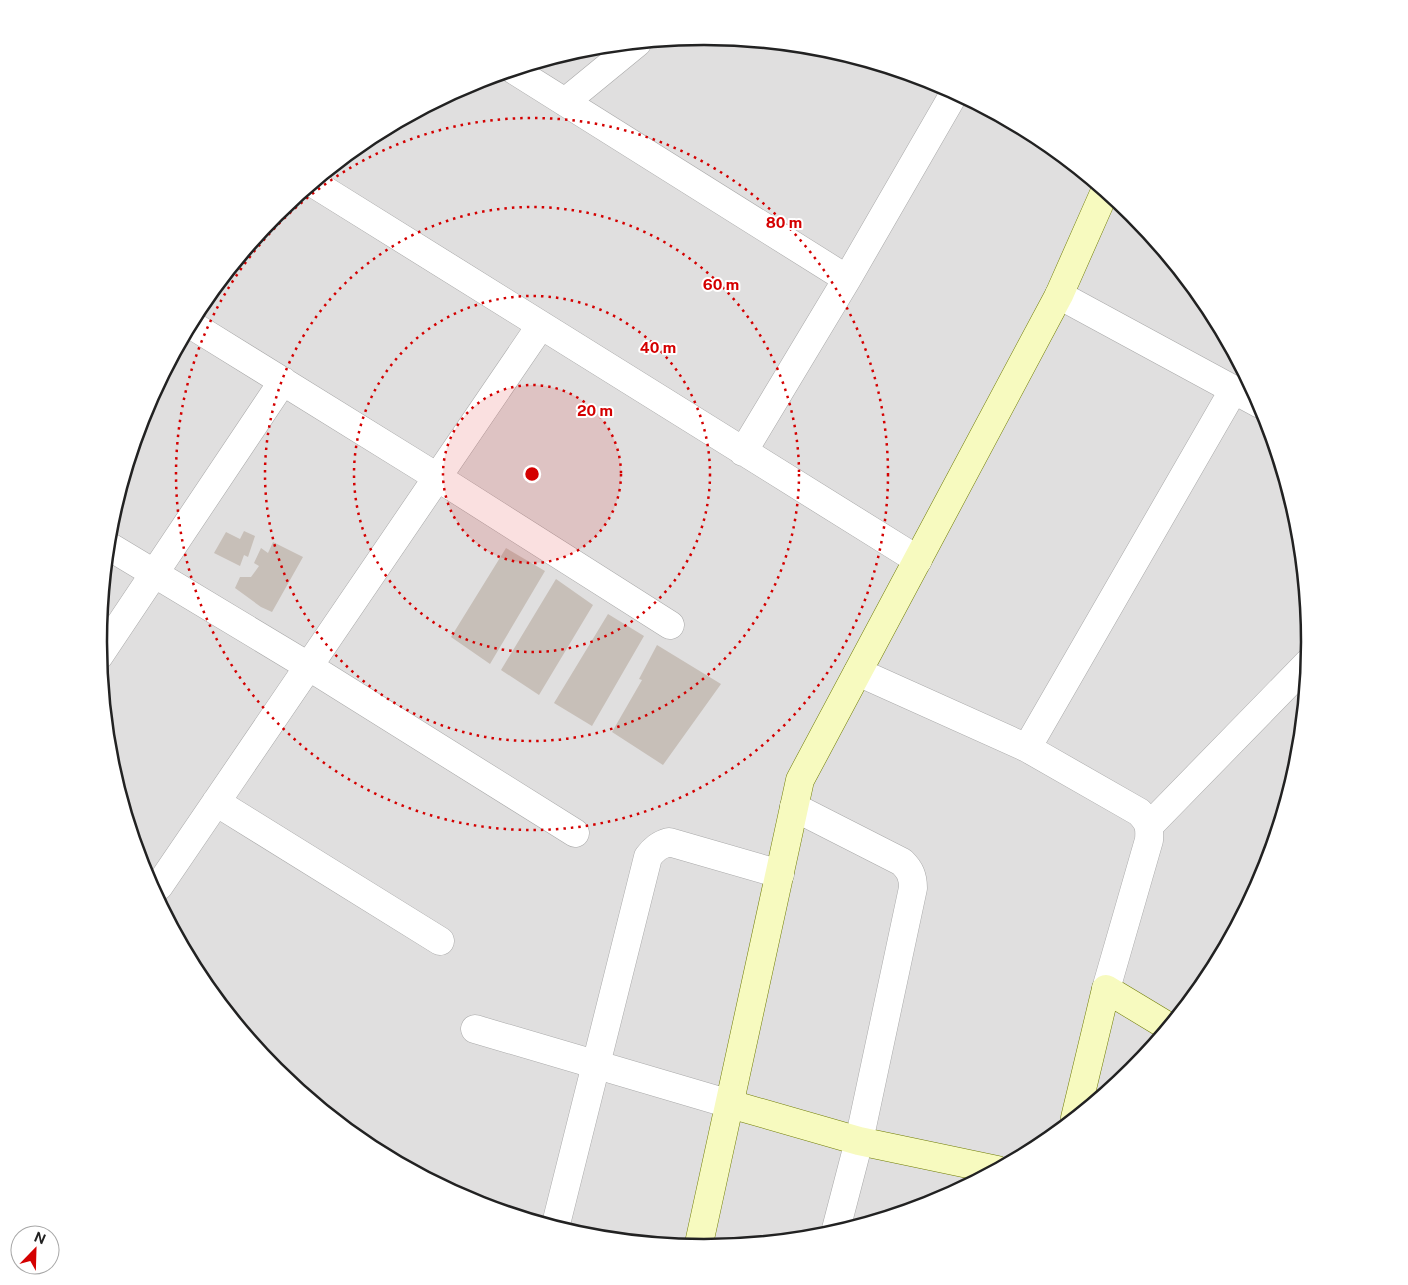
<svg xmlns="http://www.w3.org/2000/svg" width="1408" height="1285" font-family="'Public Sans',sans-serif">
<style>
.residential{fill:#e0dfdf}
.building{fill:#c7bfb8}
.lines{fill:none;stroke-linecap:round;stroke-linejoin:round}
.street-casing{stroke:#a9a9a9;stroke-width:29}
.secondary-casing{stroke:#707d05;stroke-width:29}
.street{stroke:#fff;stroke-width:28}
.secondary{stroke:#f7fabf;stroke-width:28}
.ring{fill:none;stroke:#d40000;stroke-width:2.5;stroke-dasharray:2.5 5}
.rim{fill:none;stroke:#222;stroke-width:2.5}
.centre{fill:#d40000;stroke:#fff;stroke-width:2.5}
.ring-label{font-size:15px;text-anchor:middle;font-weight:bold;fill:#d40000;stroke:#fff;stroke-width:4;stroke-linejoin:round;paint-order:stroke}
</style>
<rect width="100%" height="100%" fill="#f2efe9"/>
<path class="residential" d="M100 642a604 604 0 1 1 1208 0a604 604 0 1 1-1208 0Z"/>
<path class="building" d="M244,531l11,5 -7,21 -4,-2 -4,11 -26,-13 12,-21 14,7z
M273,542l30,15 -31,55 -11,-5 -26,-19 5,-11h11l8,-11 -5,-3 7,-15 7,5z
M506,548l39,23 -55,93 -39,-27z
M556,579l37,26 -54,90 -38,-25z
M608,614l36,22 -52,90 -38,-23z
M657,645l64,39 -58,81 -51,-33 30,-52 -3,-1z"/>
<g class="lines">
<defs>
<path id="street" d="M514,70l333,209
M565,102l72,-59
M313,183l605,377
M1059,295l201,109
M190,324l247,153 233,148
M743,452l104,-173 108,-187
M107,545l201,121 267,167
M99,656l184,-275
M858,672l169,76 112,64c10,10 11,15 10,28l-43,149
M1027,748l207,-359
M216,802l224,139
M794,807l108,55c8,8 11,14 11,26l-54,253 -24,92
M1150,825l158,-162
M159,886l382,-561
M475,1029l255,75
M555,1228l93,-371c6,-8 11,-12 21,-15l111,32"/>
<path id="secondary" d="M730,1104l129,37 138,29
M1075,1118l31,-129 63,38
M698,1248l102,-468 259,-485 46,-104"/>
</defs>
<use href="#street" class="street-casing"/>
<use href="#secondary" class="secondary-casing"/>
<use href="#street" class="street"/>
<use href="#secondary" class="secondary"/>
</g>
<circle cx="532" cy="474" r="89" fill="#d40000" fill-opacity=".12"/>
<g class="ring">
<circle cx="532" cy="474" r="89"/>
<circle cx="532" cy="474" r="178"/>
<circle cx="532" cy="474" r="267"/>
<circle cx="532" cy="474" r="356"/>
</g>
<path d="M0 0H1408V1285H0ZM107 642a597 597 0 1 1 1194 0a597 597 0 1 1-1194 0Z" fill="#fff" fill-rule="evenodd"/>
<path class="rim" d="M107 642a597 597 0 1 1 1194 0a597 597 0 1 1-1194 0Z"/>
<circle cx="532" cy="474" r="8" class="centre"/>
<g class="ring-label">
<text x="784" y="228">80 m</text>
<text x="721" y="290">60 m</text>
<text x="658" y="353">40 m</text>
<text x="595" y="416">20 m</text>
</g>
<g transform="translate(35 1250) rotate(23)"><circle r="24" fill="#ffffff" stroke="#a7a7a7"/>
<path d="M0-4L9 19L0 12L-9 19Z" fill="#d40000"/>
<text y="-8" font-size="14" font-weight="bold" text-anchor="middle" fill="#222222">N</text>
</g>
</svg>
